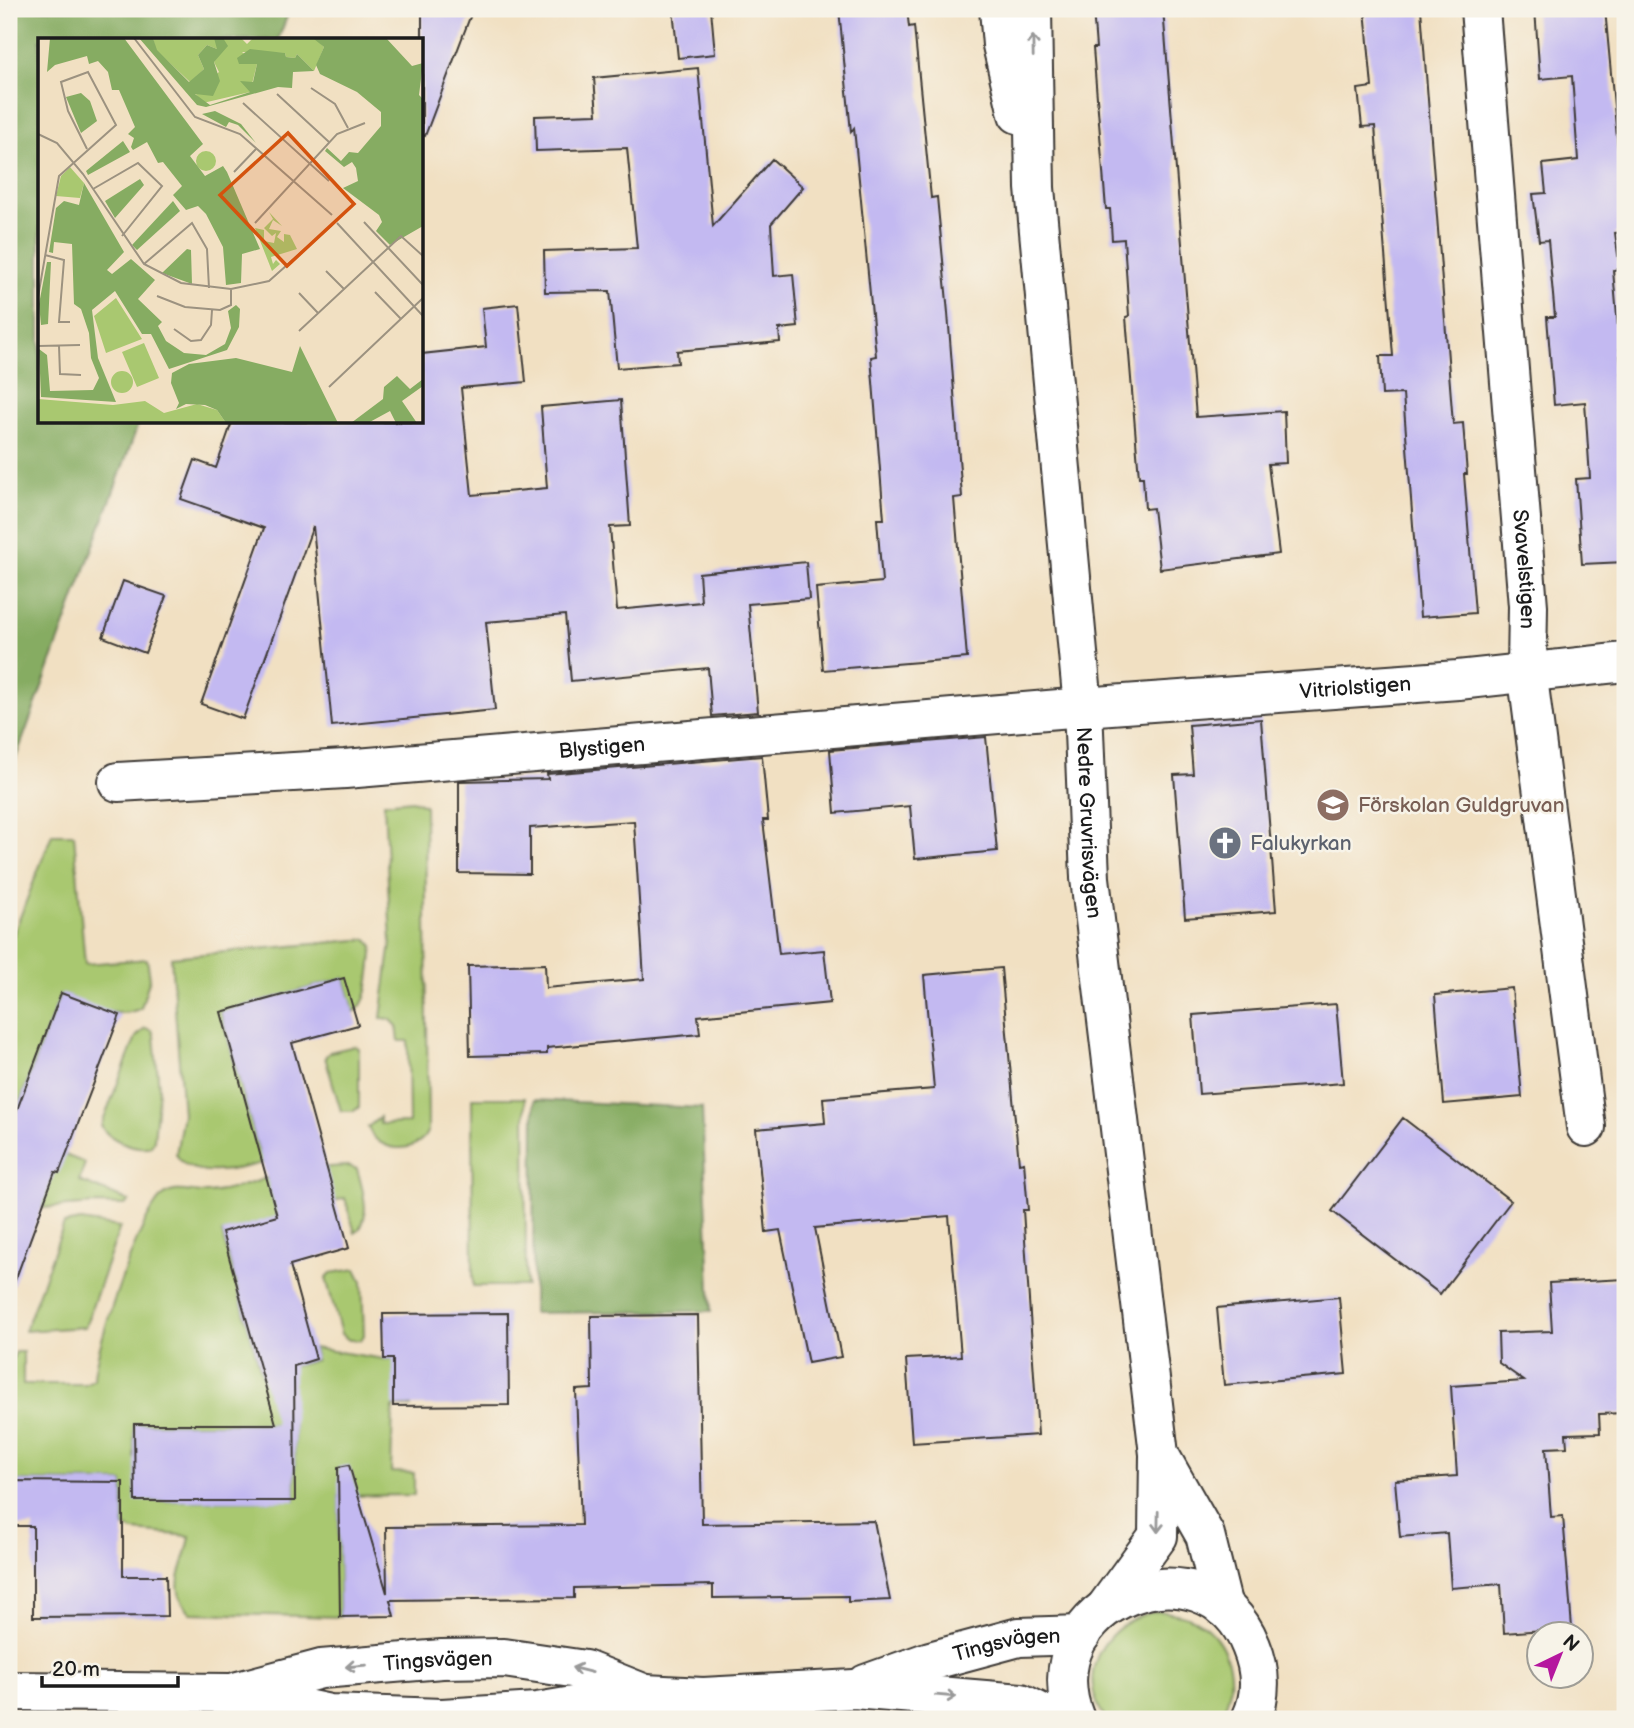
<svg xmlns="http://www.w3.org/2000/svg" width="1634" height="1728" font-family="'Balsamiq Sans',sans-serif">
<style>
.green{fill:#a9c870;stroke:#627246;stroke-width:2;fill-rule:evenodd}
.forest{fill:#86ac62;stroke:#51643f;stroke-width:2}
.building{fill:#c3b9f1}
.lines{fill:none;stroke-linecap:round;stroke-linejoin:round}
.minor-casing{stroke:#3c3935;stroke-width:42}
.minor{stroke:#fff;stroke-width:38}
.oneway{stroke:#999}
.labels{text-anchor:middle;stroke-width:5;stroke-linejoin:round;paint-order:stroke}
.street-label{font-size:21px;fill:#1c1c1c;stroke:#f7f3e8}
.education-label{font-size:21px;fill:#785e54;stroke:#f7f3e8;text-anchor:start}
.worship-label{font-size:21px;fill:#5b616d;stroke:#f7f3e8;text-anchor:start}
.inset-road{fill:none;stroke:#9c9280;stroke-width:2}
.view{fill:#d4530e;fill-opacity:0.15;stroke:#d4530e;stroke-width:3.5}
.inset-edge{fill:none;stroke:#1c1c1c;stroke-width:3.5}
</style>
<rect width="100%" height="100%" fill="#f7f3e8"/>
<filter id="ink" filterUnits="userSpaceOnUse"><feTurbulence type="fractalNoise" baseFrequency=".0143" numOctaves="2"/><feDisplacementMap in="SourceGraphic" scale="14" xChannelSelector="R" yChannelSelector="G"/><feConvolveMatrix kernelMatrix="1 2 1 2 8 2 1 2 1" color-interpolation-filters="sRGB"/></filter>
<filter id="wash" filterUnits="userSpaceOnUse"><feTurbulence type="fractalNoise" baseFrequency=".00686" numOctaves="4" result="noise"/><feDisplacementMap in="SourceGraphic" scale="28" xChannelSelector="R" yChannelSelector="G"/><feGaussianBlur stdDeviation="1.57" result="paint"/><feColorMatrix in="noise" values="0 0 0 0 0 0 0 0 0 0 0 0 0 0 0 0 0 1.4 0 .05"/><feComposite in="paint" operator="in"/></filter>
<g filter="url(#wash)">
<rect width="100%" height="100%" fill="#f1e0c2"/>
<path class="green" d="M412,800l13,5 3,325c-10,26 -51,23 -60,-3l12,-10v7l29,-1 -1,-82h-9l-2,-15 -7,-7 -9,-1 10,-76 -7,-139z
M52,834h22l11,130 62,-5 3,19 -9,30c-26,14 -54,-5 -80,-14l-52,137v-185z
M367,939l6,7c-3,18 -2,57 -19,66l-10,-34 -123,35 39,141 59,-16 -4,9c-32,8 -119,46 -139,7l7,-40 -12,-157z
M145,1028l7,2 2,6 5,52 -5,52 -3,6c-14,5 -44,-7 -50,-20l35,-89z
M355,1046l4,2v59l-5,4h-13l-16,-54 5,-5z
M472,1098h53l1,188h-53z
M9,1132l76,31 -6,18 50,20 -4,4 -31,-1 -52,4 -33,-12z
M349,1166l8,3c5,17 16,52 -2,64l-10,-35 -123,35 40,142 54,-15 -3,-12 71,11h28l-1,48h-18l-2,65 23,1v22l-75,1 1,121 -149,-4c-26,-26 -5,-46 -1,-77l-56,-5 -11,-4v-45l-114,-1v-116l7,-13h7v32h62l9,-5c0,-28 46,-165 68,-182 13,-12 30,-3 46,-4 24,-2 44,-11 67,-17 23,-7 49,-9 74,-10zM294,1424l1,76 -143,1v-43h-18v-34z
M81,1221l39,6 -35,100 -60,4 39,-107z
M356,1269l6,12 2,54 -3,5h-12l-8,-6 -15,-56 5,-5z
M1158,1611c13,2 25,3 37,9 36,18 46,68 23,99h-112c-34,-47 1,-99 52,-108z"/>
<path class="forest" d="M9,9h281l-12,31h-238v382h99l-130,355z
M534,1100l168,8 9,203 -178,2z"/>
<g id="blocks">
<path class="building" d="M422,9h51l-48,127 -3,-1z
M673,9h38l4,45 -37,4z
M839,9h68l2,18 5,-1 17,172 6,-1 11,116 14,184 -8,1 13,160 -144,12 -7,-82 66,-6 -5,-63h7l-13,-162 5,-1 -22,-228 -3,4z
M1093,9h70l33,408 88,-6 2,52 -18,1 11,90 -119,15 -7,-61 -8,1 -2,-32h-4l-13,-160 3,-1 -5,-77 -12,1 -2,-31h-4l-13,-161h3z
M1365,9h56l32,415 10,-1 4,51h-3l11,139 -55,4 -17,-223 -21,1 -2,-39h13l-18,-230 -13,1 -4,-38 14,-2z
M1535,9h70l20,215v8l-10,1 5,36 -7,1 12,141v151l-43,2 -6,-85 14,-1 -5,-76 -31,3 -7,-88h8l-7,-77 -9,1 -6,-47 13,-1 -3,-29 35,-4 -6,-84 -32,3z
M698,68l15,158 59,-67 31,28 -32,37 3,52 19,-2 5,53 -19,2 1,13 -103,9 1,12 -61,5 -7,-77 -65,1 -1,-41 93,-3 -10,-100 -91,3 -1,-35 62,-2 -3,-36z
M518,304l8,78 -65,6 11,107 75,-7 -6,-81 80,-7 9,126 -20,1 7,83 84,-8 -2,-29 107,-11 3,37 -61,5 10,108 -46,4 -4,-48 -137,13 -6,-66 -79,7 9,88 -163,16 -19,-200 -70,193 -42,-15 63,-176 -83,-29 14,-39 21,8 16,-46h190v-68l64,-7 -4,-39z
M123,581l43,15 -21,57 -42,-16z
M1261,719l15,192 -91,7 -11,-143 19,-1 -4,-49z
M986,737l11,114 -82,8 -5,-53 -75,7 -5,-63z
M762,756l6,64h-5l16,134 45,-4 6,53 -132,13 2,18 -153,14v6l-77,2 -2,-90 77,-2 1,24 98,-9 -10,-158 -104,7v46l-71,-1v-92l89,-2 -1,-5z
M1001,968l18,195 5,-1 4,48h-5l15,225 -126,8 -6,-84 55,-3 -12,-140 -134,12 26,129 -33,6 -28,-133 -14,2 -10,-103 69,-6 -2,-25 111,-9 -10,-114z
M344,978l14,47 -66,18 57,205 -59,17 26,94 -22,7 1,135h-160l-1,-77h142l-54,-192 55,-16 -56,-204z
M1512,988l10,109 -78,7 -9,-109z
M61,993l59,22 -61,158 -4,-1 -42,114 -4,-1v-154z
M1336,1004l7,79 -144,11 -6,-79z
M1403,1118l108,83 -71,93 -108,-83z
M1625,1279v134l-26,1 1,19 -34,1 1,13 -21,1 5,69 12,-1 9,112 -68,5 -3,-49 -50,4 -4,-55 -47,4 -5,-57 62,-4 -6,-90 73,-5 -25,-18 -1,-30 54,-2 -3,-48z
M1339,1297l7,77 -122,11 -7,-77z
M508,1313l1,92 -116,1v-47h-9l-1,-45z
M698,1315l4,209 172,-3 16,79 -42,2v-6l-135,2v-13l-139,3v10l-184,2 4,16 -54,1 -2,-150 11,-2 38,128 -1,-66 195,-2 -5,-135 16,-1 -1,-73z
M9,1481l114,1v94h43l1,40 -134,1v-91h-24z"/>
</g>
</g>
<g filter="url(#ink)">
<use href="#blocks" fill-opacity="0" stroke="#3c3935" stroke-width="2"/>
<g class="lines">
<defs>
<g id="minor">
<path d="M999,9l3,36 16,69"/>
<path id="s1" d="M1032,9l3,179 48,519 7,171 69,576 -1,82 -51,70"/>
<path id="s2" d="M1480,9l48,597 -1,64 59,457"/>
<path id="s3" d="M118,782l227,-13 738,-62 375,-27 167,-18"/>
<path d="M1160,1456l45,79 18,72"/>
<path id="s4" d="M866,1684l64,-23 89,-24 62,-2"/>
<path d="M9,1691l221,2 100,21 112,4 95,-6 108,-18 58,3 151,-8 167,14 32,16"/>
<path id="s5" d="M238,1691l83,-22 121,-10 62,-1 81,12 60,24"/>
<path d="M1075,1719c-47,-117 131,-188 176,-73 10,24 11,50 0,73"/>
</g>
</defs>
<use href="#minor" class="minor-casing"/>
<use href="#minor" class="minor"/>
</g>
<defs><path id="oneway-shaft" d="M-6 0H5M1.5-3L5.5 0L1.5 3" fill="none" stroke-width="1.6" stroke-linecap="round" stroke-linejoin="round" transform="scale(1.75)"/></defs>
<g class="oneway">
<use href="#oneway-shaft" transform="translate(1033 46) rotate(-91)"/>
<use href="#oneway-shaft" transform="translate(1158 1522) rotate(91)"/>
<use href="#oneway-shaft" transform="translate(356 1666) rotate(175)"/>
<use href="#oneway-shaft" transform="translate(582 1670) rotate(-166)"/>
<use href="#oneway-shaft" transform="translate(946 1696) rotate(5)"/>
</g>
</g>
<defs>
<symbol id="school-disc" viewBox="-11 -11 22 22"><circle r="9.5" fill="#8d6e63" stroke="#f7f3e8"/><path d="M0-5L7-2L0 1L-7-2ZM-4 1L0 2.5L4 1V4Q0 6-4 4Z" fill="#fff"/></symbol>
<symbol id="church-disc" viewBox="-11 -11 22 22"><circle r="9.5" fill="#6b7280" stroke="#f7f3e8"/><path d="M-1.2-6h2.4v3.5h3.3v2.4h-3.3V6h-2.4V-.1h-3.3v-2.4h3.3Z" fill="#fff"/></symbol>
</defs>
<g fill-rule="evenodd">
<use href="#school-disc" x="1314" y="786" width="38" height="38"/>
<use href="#church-disc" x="1206" y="824" width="38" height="38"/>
</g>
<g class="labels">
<g class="street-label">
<text dy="7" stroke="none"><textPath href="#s2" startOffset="562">Svavelstigen</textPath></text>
<text dy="7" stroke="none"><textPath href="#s3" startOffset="1241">Vitriolstigen</textPath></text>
<text dy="7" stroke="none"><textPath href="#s3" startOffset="485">Blystigen</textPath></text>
<text dy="7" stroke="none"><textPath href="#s1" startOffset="816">Nedre Gruvrisvägen</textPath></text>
<text dy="7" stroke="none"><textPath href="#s4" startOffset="147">Tingsvägen</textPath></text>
<text dy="7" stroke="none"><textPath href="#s5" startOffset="203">Tingsvägen</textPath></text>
</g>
<g class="education-label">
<text x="1358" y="812">Förskolan Guldgruvan</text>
</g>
<g class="worship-label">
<text x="1250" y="850">Falukyrkan</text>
</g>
</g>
<g transform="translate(38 38)">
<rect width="385" height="385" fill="#f1e0c2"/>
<path d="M115,0h61l4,8 -1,3 -10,-4 -9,10 6,14 -14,13 -34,-32zM185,0h18l6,6 6,-6h62l9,9 -10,24 -17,-17 -2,4 -9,-1 -1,-4 -43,-1 15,12 -7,28 -47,11 -8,-10 24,-21 -5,-10zM158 123a10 10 0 1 1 20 0a10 10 0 1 1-20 0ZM32,129l14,16 -4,15 -24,-2 5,-20zM231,174l13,14 -9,-6 -4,9 12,2 -4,6 7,5v-8l6,1 7,14 -26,8 2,7 3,-4 4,4 -8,7 -17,-43 9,2v11l10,2 2,-10 -4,3 -8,-8 9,-9zM78,260l26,41 -36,14 -12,-37zM106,305l15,35 -22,9 -15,-35zM73 344a11 11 0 1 1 22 0a11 11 0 1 1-22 0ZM0,361l75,6 32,-4 19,12 33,-9 20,6 9,13h-188z" fill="#a9c870"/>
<path d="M12,0h74l79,106 -13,12 15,20 18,-10 4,6 33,77 -18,5 -1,29 -15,2 -3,-38 -17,-33 -8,-8 -12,4 -13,-15 9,-9 -19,-24 -5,1 -11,-21 -14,8 -2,-3 3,-9 -6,-4 7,-7 -16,-37h-7l-4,-18 -10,-11 -9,3 -2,-8 -32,9 -8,7zM101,0h14l4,12 32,32 15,-13 -6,-14 9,-10 10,4 -3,-11h9l5,8 -14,16 6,19 -7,15 -18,-2 15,11 40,-13 -10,-11 13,1 4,-18h-18l-2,-6 13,-9 35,4 1,4 9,1 2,-4 17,17 -21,1 -1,16 -14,-1 -72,20 -9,-2zM348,0l26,28 11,-3 -4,32 4,4v127l-33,19 -14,-14 6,-9 -3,-7 -36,-27 15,-7 -2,-13 -4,-6 -8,5 -19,-16 2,-3 14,13 8,-9 9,1 23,-27v-14l-24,-20 -37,-18 -4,-9 8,-18 -10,-8zM43,55l9,8 7,20 -16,12 -15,-36zM177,73l26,13 15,19 -18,-18 -9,-3 -3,5 -24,-13zM85,103l7,11 -42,23 -2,-4zM102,141l4,6 -29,33 -10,-17zM46,145l40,69 -17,18 5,4 19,-15 24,21 -17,19 24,23 -4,4 8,15 18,12 22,2 19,-11 6,-16 -3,-17 8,-6 4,4 -1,18 -12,23 -58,19 -18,-35h-9l-27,-43 -23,19 6,48 18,44 -75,-5 -2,-48 8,6 3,36 43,-1 6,-12 -8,-20 -2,-25 -8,-24 -7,-5 -2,-60 -18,-2 -1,11 -4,-1 7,-44 8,-7 15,4zM135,163l7,10 -43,39 -5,-5zM149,211l4,1 1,34 -30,-11zM9,224h4l-3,62 -7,1 -2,-21zM262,308l38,77h-112l-9,-13 -12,-5 -19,-1 -10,5 3,-6 -8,-20 1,-10 17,-9 47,-6 56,14zM359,338l13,13 13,-10v7l-21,15 15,22h-21l-6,-12 -22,12h-17l32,-24 1,-12z" fill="#86ac62"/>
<path class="inset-road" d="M96,0l61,79 45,17 92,81M273,50l24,16 13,24M239,56l52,48M205,65l86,78M0,96l19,9 26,31 61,90 37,19 50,6 38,-8 63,-56M196,134l22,-23M55,151l45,-26 24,23 -40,50M326,184l59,63M217,185l82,-89 28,-11M299,185l86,93M7,217l19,5 -5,62h11M106,226l48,-41 15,26 2,39M288,233l18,18M337,254l26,27M261,255l19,20M119,258l28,11 35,3 11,-5v-16M0,259l21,-121 57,-51 -28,-53 -27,10 7,29 19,38M136,291l17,12 10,-1 10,-15 1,-15M261,293l102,-95 22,20M0,308l42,-1M21,308l1,28 21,1M291,349l94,-89"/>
<path class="view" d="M250,95l66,71 -67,62 -67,-71z"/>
<rect width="385" height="385" class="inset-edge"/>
</g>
<rect width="1634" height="1728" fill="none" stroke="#f7f3e8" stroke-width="35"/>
<g transform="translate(1560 1655) rotate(43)"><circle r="33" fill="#f7f3e8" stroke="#9f9d96" stroke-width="2"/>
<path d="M0-5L12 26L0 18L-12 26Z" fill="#b5179e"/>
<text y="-10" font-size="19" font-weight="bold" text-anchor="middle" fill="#1c1c1c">N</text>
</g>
<path d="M42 1676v10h136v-10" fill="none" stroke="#1c1c1c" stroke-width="3.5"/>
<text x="52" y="1676" font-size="21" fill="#1c1c1c" stroke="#f7f3e8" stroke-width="5" paint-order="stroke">20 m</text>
</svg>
